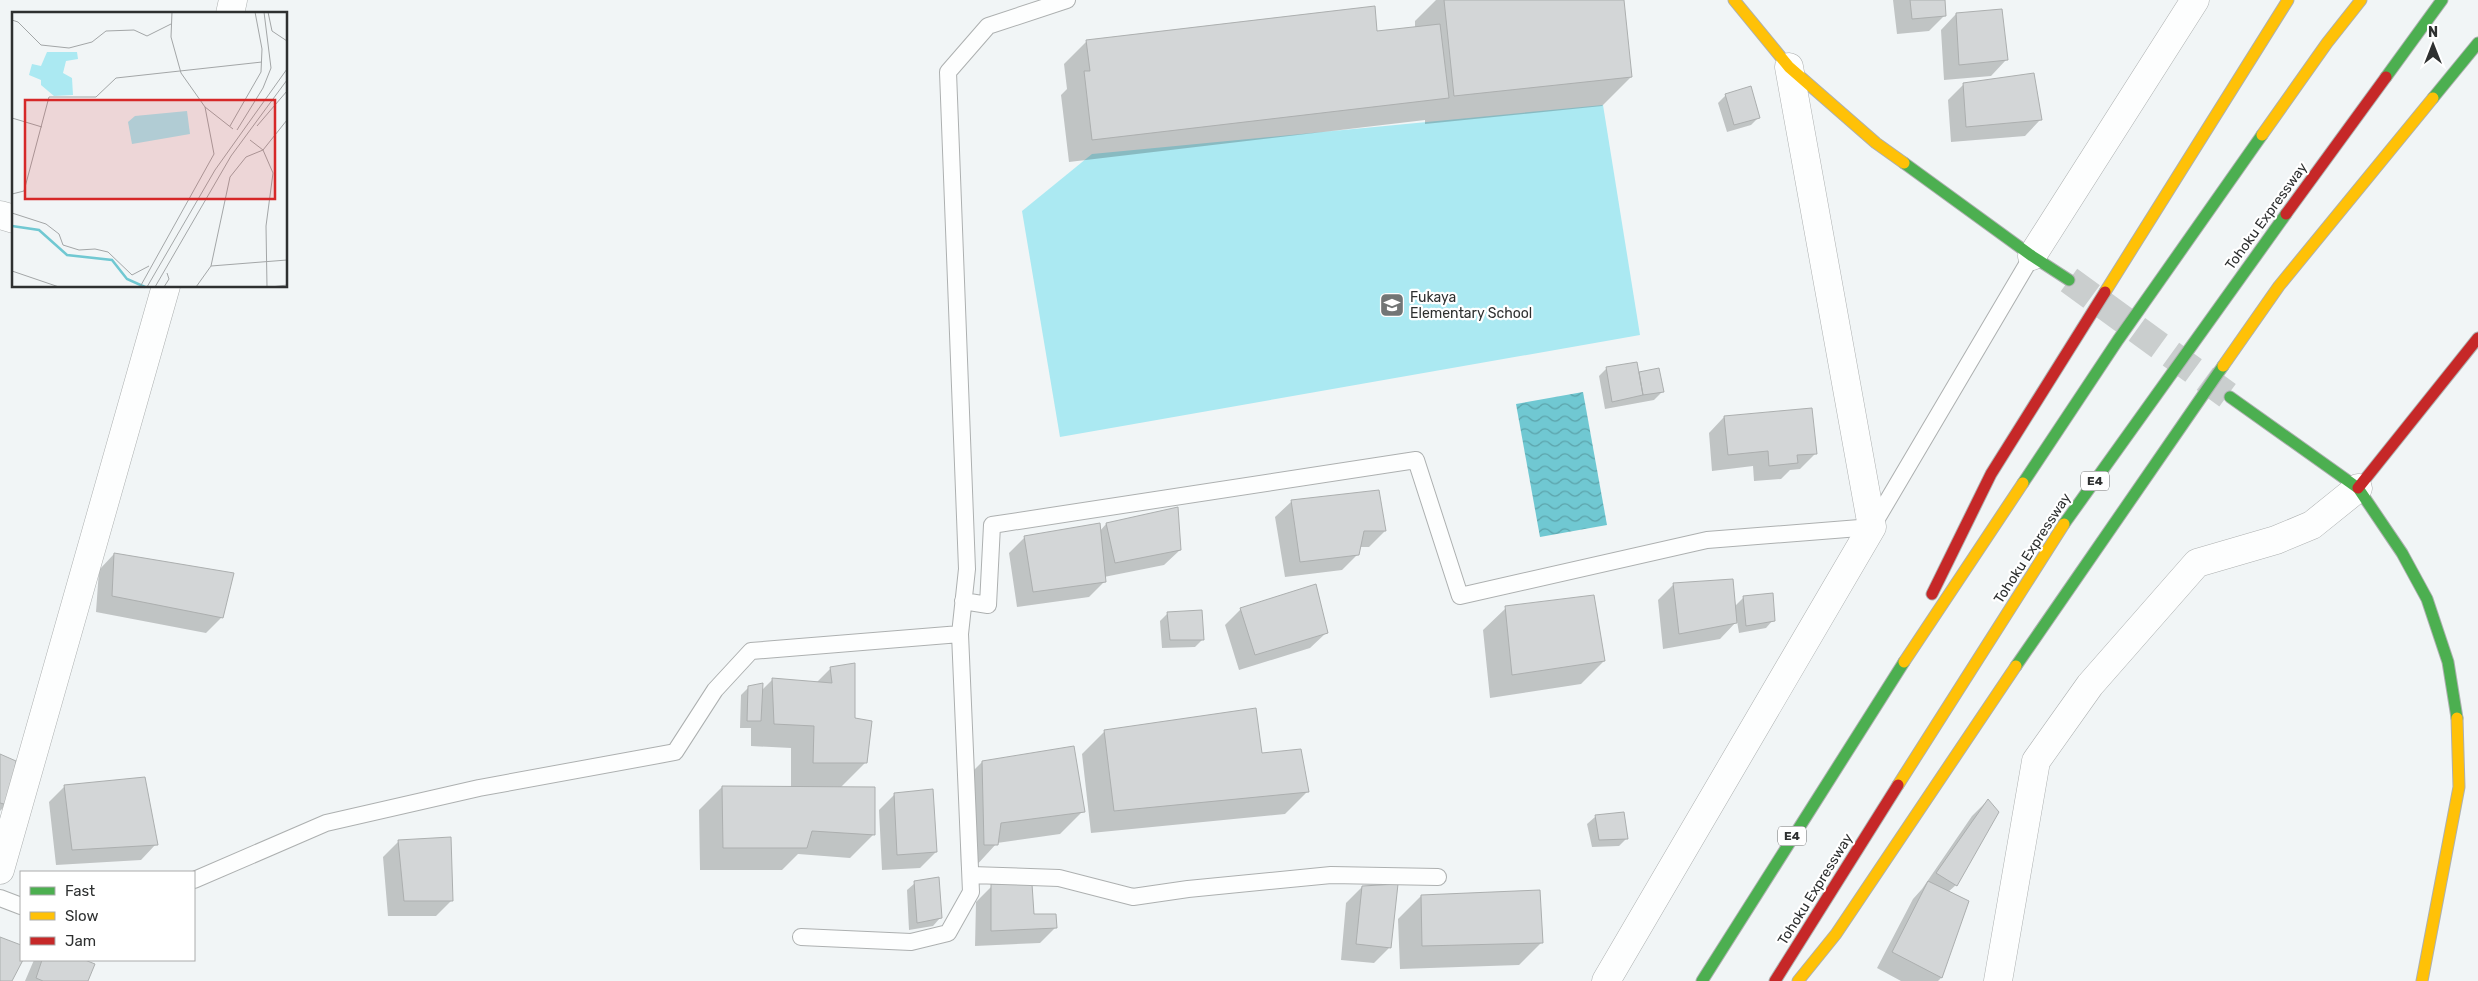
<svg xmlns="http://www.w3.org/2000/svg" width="2478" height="981" font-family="Rubik,sans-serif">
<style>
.pitch{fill:#abe9f2}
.water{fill:url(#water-waves)}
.shadow{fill:#0003}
.building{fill:#d3d6d7;stroke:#acafaf}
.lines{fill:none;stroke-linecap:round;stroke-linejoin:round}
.secondary-tunnel{stroke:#cacece;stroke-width:28;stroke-dasharray:28 14;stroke-linecap:butt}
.lane-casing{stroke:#adb0b0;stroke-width:18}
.street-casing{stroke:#adb0b0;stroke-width:29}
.fast-casing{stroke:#adb0b0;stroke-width:13}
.slow-casing{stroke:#adb0b0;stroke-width:13}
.jam-casing{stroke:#adb0b0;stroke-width:13}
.lane{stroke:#fdfefe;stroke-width:16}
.street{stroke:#fdfefe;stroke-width:28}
.fast{stroke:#4caf50;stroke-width:11}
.slow{stroke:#ffc107;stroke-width:11}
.jam{stroke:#c62828;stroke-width:11}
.labels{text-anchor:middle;stroke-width:4.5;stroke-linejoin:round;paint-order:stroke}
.shield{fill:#fff;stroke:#6d6e6e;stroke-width:1}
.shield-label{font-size:12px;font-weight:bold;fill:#2e3030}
.street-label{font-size:14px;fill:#2e3030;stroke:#fff}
.poi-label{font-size:14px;fill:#2e3030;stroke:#fff;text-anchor:start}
.inset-river{fill:none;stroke:#70c8d2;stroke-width:2.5}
.inset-road{fill:none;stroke:#a3a6a7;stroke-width:1}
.view{fill:#d62828;fill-opacity:0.15;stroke:#d62828;stroke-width:2.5}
.inset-edge{fill:none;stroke:#2e3030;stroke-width:2.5}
</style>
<defs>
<pattern id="water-waves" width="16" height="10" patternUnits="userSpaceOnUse" patternTransform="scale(1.25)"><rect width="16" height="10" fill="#70c8d2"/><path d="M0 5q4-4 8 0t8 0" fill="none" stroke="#5ca3ab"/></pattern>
</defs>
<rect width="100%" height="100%" fill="#f1f5f6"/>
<path class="pitch" d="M1603,105l37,230 -580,102 -38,-226 70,-57z"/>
<path class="water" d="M1583,392l24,133 -67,12 -24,-133z"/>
<path class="shadow" d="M1436,0h187l8,77 -29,29 -177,18v-4l-356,42 -8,-67 6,-6 -3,-25 23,-23 289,-8 39,-5v-7z
M1893,0h51l1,15 -16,16 -32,3z
M1956,14l50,46 -15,16 -47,4 -3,-50z
M1964,84l76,36 -15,16 -74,6 -3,-42z
M1726,95l32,23 -7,7 -24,7 -9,-29z
M1607,368l31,6 20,-4 4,22 -8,8 -49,9 -6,-33z
M1724,417l92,36 -16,16 -10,1 -9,9 -27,2 -1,-15 -41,5 -3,-38z
M1291,502l94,29 -16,16h-10l-1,7 -16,16 -57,7 -10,-60z
M1176,509l4,41 -16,15 -60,12 1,4 -16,16 -72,10 -8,-54 16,-16 75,-6 6,-7z
M114,554l108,63 -16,16 -110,-21 3,-42z
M1674,584l60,23 10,-10 29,23 -7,8 -27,5 -2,-12 -17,18 -57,10 -5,-49z
M1506,608l98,53 -23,23 -91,14 -7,-68z
M1241,609l85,24 -16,15 -71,22 -14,-45z
M1168,613l35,26 -8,8 -33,1 -2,-27z
M831,668l23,51 11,44 -25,25h33v47l-23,23 -52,-4 -16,16h-82l-1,-60 23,-23 69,1v-40l-40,-2v-18h-11l1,-33 8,-8 12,4 12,-12 43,4z
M1105,731l156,23 47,37 -23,23 -194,19 -9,-79z
M0,756l7,48 -7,7z
M982,762l101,49 -23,23 -63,9 -23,25h-13l-2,-83z
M65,786l91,58 -15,16 -85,5 -7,-63z
M895,794l41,58 -16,16 -38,2 -3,-60z
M1987,801l-31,84 -8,7 20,10 -27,76 -3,3h-37l-24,-13 36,-69 9,-10 50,-73z
M1623,814l3,25 -7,7 -27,1 -5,-23 8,-7z
M399,841l53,59 -16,16h-48l-5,-59z
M915,883l25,35 -7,8 -24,4 -2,-40z
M992,886l41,29 23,12 -16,16 -65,3 1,-44z
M1362,887l28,60 -16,16 -33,-3 5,-57z
M1421,896l121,46 -23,23 -119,4 -2,-50z
M34,960h47l12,5 -6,16h-62z"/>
<path class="building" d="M1444,0h180l8,77 -178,19z
M1910,0h35l1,16 -34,3z
M1375,6l2,25 63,-7 9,74 -357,42 -8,-69h6l-4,-31z
M2002,9l6,51 -49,5 -3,-52z
M2034,73l8,47 -76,7 -3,-44z
M1751,86l9,32 -26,7 -9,-31z
M1637,362l6,33 -31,7 -6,-35z
M1659,368l5,24 -21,3 -4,-23z
M1812,408l5,46 -20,1 1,8 -29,3 -1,-15 -40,4 -4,-39z
M1379,490l7,41h-22l-5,24 -59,7 -9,-62z
M1178,507l3,43 -66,13 -9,-40z
M1100,523l6,59 -73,10 -9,-56z
M114,553l120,20 -11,45 -111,-22z
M1733,579l4,44 -58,11 -6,-51z
M1316,584l12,49 -73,22 -15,-47z
M1773,593l2,28 -29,5 -3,-30z
M1594,595l11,66 -93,14 -7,-69z
M1202,610l2,30h-34l-3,-28z
M855,663v55l17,3 -5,42h-54l1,-37 -40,-2 -2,-46 60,5 -2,-16z
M763,683l-2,38h-14l1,-35z
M1256,708l6,45 39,-4 8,43 -195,19 -10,-81z
M1074,746l11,66 -84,11 -3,22h-14l-2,-84z
M0,754l16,7 -8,44 -8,-2z
M145,777l13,68 -86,5 -8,-65z
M722,786l153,1v48l-63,-4 -5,17h-84z
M933,789l4,63 -40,3 -3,-62z
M1988,799l11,13 -42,74 -21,-13z
M1624,812l4,27 -29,1 -4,-25z
M451,837l2,64h-49l-6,-61z
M939,877l3,41 -25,5 -3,-42z
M1928,881l41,20 -27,77 -50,-26z
M991,884h41l2,30h22l1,14 -66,3z
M1398,884l-7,64 -35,-4 6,-58z
M1540,890l3,53 -121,3 -1,-51z
M0,937l21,8v15h2l-11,21h-12z
M42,960h43l10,4 -7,17h-45l-7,-3z"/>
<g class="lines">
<path class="secondary-tunnel" d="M2069,280l161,117"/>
<defs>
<path id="lane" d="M963,601l25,4 4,-80 424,-65 44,136 247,-56 165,-13 160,-271
M971,875l88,3 74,19 55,-8 143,-14 107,2
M194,880l132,-57 153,-35 196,-36 40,-62 36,-39 209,-17
M0,898l21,8
M801,937l110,5 37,-9 23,-41 -11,-258 7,-65 -19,-497 40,-46 79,-26"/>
<path id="street" d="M230,14l3,-14
M0,215l14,4
M2032,256l163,-256
M0,870l166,-584
M1606,981l266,-454 -83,-460
M1998,981l38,-220 54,-76 107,-122 79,-23 36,-15 46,-37"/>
<path id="fast" d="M2386,77l56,-77
M2433,98l45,-55
M1904,163l128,93 37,24
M2230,397l128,91 44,65 25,46 21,63 9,56
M2023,483l95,-143 144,-205
M2064,524l222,-310
M2016,666l207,-300
M1702,981l202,-319"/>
<path id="slow" d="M1734,0l55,67 87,76 28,20
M2262,135l65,-92 34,-43
M2105,292l183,-292
M2223,366l56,-80 154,-188
M1904,662l119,-179
M1898,785l166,-261
M1798,981l38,-47 180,-268
M2422,981l37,-194 -2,-69"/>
<path id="jam" d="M2286,214l100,-137
M2358,488l120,-150
M1932,594l59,-120 114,-182
M1775,981l123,-196"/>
</defs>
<use href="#lane" class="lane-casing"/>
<use href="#street" class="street-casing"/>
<use href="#fast" class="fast-casing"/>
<use href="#slow" class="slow-casing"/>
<use href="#jam" class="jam-casing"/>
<use href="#lane" class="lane"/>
<use href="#street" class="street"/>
<use href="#fast" class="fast"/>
<use href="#slow" class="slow"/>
<use href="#jam" class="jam"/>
</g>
<defs>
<symbol id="school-square" viewBox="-11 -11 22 22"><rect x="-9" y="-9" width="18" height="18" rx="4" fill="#727575" stroke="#fff"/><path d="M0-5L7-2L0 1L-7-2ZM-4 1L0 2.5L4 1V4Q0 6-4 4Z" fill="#fff"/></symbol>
</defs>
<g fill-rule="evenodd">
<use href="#school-square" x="1378" y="291" width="28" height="28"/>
</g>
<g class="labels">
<g class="shield">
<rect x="2081" y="471.5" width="28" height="19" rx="4"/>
<rect x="1778" y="826.5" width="28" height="19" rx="4"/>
</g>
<g class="shield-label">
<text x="2095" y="485">E4</text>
<text x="1792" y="840">E4</text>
</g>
<g class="street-label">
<text transform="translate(2266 216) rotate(-54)" y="5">Tohoku Expressway</text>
<text transform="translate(2032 548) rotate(-57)" y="5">Tohoku Expressway</text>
<text transform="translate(1815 889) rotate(-58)" y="5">Tohoku Expressway</text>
</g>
<g class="poi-label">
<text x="1410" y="302">Fukaya<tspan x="1410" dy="16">Elementary School</tspan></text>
</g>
</g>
<g transform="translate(12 12)">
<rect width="275" height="275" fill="#f1f5f6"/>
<path d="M35,40h30l1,7 -12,2 -3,12 9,5 1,17 -19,1 -13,-11v-5l-12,-5 3,-11 9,2z" fill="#abe9f2"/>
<path d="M175,99l3,23 -58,10 -4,-22 7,-6z" fill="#abe9f2"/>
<path class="inset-river" d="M0,214l27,4 28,25 45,5 15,19 18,8"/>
<path class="inset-road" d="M160,0l-1,25 10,36 24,34 28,22M256,0l4,19 15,10M0,8l6,2 23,23 28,3 23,-6 14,-11 28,-1 13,6 24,-12M0,106l30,9M218,114l31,-54 1,-23 -7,-37M245,114l30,-35M225,118l26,-42 8,-20 -7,-56M238,128l13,10 10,23 -7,53 1,61M0,182l12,-3 25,-94h47l20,-19 146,-16M0,201l34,11 13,10 4,11 16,5 16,-1 13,3 24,23 17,-9M199,254l76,-6M0,259l47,16M128,275l74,-133 -9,-47M135,275l68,-117 72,-101M143,275l76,-131 56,-76M152,275l5,-8 -2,-6M184,275l15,-21 19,-89 16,-20 17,-7 24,-30M259,275l16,-2"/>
<path class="view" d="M13,88h250v99h-250z"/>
<rect width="275" height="275" class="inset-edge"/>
</g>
<rect x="20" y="871" width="175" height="90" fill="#ffffff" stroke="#abacac"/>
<rect x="30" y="887" width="25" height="8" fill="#4caf50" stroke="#abacac"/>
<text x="65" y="896" font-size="15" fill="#2e3030">Fast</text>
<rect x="30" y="912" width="25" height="8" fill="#ffc107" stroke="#abacac"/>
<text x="65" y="921" font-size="15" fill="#2e3030">Slow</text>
<rect x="30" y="937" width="25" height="8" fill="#c62828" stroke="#abacac"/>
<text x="65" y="946" font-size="15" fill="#2e3030">Jam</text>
<g transform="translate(2433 45)" stroke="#ffffff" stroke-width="4" paint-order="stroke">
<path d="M0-4L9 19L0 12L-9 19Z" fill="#2e3030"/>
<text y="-8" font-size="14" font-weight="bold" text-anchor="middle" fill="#2e3030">N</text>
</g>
</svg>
